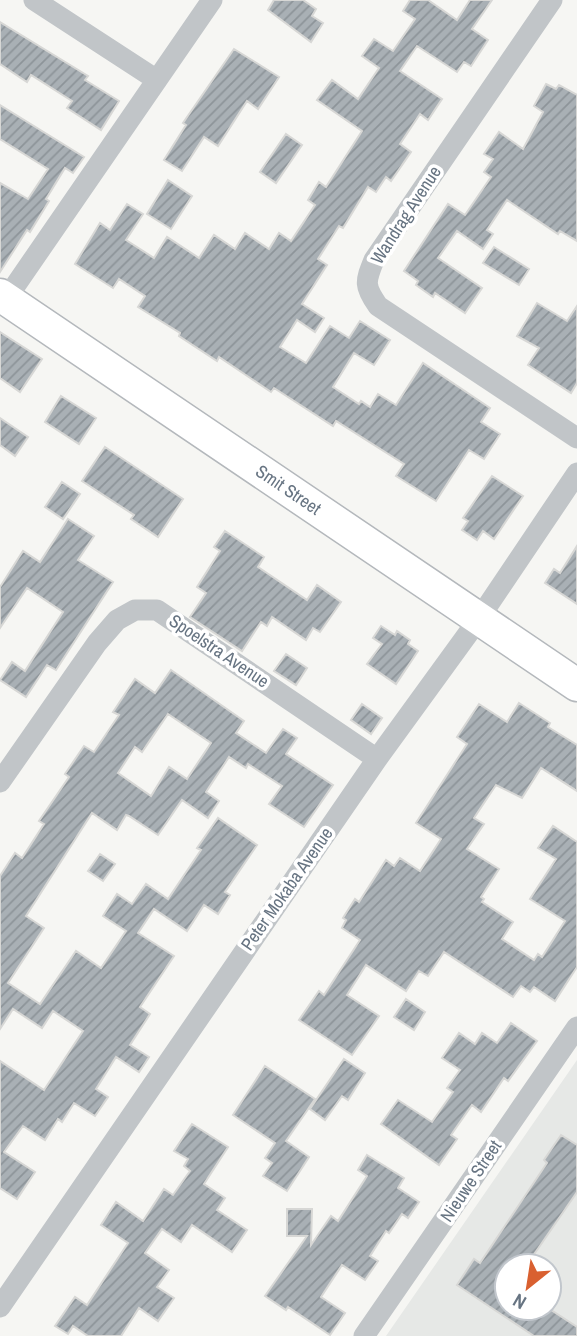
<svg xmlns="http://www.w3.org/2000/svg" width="577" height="1336" font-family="'Archivo Narrow',sans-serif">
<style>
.built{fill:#e6e8e6;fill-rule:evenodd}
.building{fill:url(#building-hatch);stroke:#d7d7d5;stroke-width:2;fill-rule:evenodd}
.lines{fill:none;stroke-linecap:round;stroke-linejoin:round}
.secondary-casing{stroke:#b4b8bc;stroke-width:35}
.street{stroke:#c1c5c8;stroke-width:21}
.secondary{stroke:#fff;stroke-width:32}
.labels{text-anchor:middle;stroke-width:7;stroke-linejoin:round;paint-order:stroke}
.street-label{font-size:18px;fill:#677482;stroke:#fff}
</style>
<defs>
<pattern id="building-hatch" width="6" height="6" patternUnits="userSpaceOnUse" patternTransform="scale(1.75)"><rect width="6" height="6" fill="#a9b0b5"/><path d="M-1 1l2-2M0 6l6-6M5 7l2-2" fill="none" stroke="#8d9499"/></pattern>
</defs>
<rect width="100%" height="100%" fill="#f6f6f3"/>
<path class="built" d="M577,1060v276h-191zM507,1266h42v42h-42z"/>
<path class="building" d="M274,0h29l13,9 -4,7 11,7 -12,19 -43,-32z
M410,0h18l29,20 13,-20h22l-20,29 16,11 -17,26 -7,-4 -7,10 -40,-26 -17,25 42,28 -14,21 -8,-6 -20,30 11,8 -20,29 -5,-4 -10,15 -8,-5 -25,41 -4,-2 -21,33 9,6 -25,39 22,14 -9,14 -18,-12 -17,27 26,16 24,-37 19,12 11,-17 30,19 -16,25 -20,-12 -21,34 26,17 2,-3 9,6 8,-13 18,11 27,-42 67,45 -9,14 19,12 -16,25 -15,-9 -33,51 -40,-25 8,-12 -68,-43 -3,5 -59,-38 -3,4 -52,-35 -2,4 -38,-25 1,-3 -42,-26 7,-11 -26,-17 -6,9 -38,-24 25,-41 10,7 17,-26 16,10 -17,26 28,18 13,-21 32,21 15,-23 21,14 10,-16 24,16 10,-16 12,8 24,-36 -7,-5 11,-18 7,5 36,-56 -45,-31 15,-20 26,19 21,-31 -17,-12 12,-17 19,12 22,-32 -12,-8z
M0,22l88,54 -3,4 34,21 -18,29 -34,-22 5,-7 -41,-26 -4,7 -27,-18z
M234,49l45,28 -21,32 -11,-8 -29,45 -14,-9 -22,34 -18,-11 22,-35 -3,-2z
M546,84l10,5 3,-4 18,10v146l-17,-10 -2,3 -51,-34 -20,30 6,4 -10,15 -26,-18 -19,27 44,30 -17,25 -30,-20 -2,4 -17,-12 2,-4 -14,-10 44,-67 17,11 26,-38 -7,-5 9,-13 -9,-5 15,-22 24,17 20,-37 -9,-6z
M0,105l84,52 -11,16 -8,-5 -19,31 3,2 -19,31 -3,-2 -27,42v-89l28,16 20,-30 -48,-30z
M286,134l16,11 -26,38 -16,-11z
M168,180l24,16 -21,33 -24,-15z
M494,247l35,22 -10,16 -36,-22z
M537,303l30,18 10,-15v77l-6,10 -43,-28 11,-17 -22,-12z
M0,332l42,27 -22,33 -20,-14z
M61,396l35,22 -17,26 -34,-22z
M0,418l28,19 -13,19 -15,-11z
M105,447l78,52 -25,38 -27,-18 3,-4 -52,-34z
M492,476l31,20 -29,43 -11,-8 -6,9 -15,-10 6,-9 -5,-3z
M62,482l18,12 -17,25 -18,-12z
M68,519l26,17 -16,24 35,22 -57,88 -9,-5 -21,32 -26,-17 12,-18 13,9 38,-59 -36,-24 -27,40v-41l23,-36 17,11z
M225,531l39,26 -6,10 49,33 10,-15 24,17 -21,30 -7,-4 -7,12 -34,-23 -5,9 -6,-4 -19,29 -52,-34 16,-24 -9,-6 23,-36 -6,-4z
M577,546v58l-32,-21 9,-14 6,4z
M381,626l14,9 2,-4 13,9 -2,4 10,7 -22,33 -29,-20 15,-20 -9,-6z
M286,654l21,14 -11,17 -22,-14z
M171,670l73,51 -8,12 30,20 17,-24 14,9 -11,16 47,31 -29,42 -35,-23 13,-18 -34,-22 -2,4 -17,-11 -23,35 13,9 -11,17 -26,-18 -24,35 -29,-19 -3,-1 -9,15 -25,-17 -66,103 18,12 -36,55 32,21 36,-53 25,17 25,-37 -23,-15 14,-22 15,10 14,-20 22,15 33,-49 -4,-2 21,-30 39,27 -32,47 5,3 -12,19 -14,-9 -17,26 -33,-22 -16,24 36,23 -34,51 10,7 -20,31 19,12 -10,15 -23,-15 -20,32 12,8 -13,19 -21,-13 -12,19 -4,-3 -13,21 -22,-14 -19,26 31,20 -18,27 -17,-11v-127l44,29 39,-59 -30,-20 -11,17 -29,-19 -13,20v-153l15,-23 7,5 22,-34 -5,-3 30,-44 -4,-3 19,-28 10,6 25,-37 -6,-3 22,-33 20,14zM168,714l43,29 -24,36 -18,-12 -18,29 -33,-23 17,-26 7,5z
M519,703l31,20 -2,4 29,18v46l-36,-23 -19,30 -26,-13 -22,33 10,6 -17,25 32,20 -18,28 3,2 -2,3 31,20 -11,17 32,21 4,-6 4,3 23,-36 -35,-22 26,-40 -18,-11 15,-22 24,16v125l-22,34 -21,-14 -4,5 -9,-6 -8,11 -69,-45 -16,24 -9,-5 -13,20 -40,-26 -19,30 32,21 -27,39 -53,-35 20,-29 5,4 36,-55 -18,-12 4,-8 -3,-2 12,-19 4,3 27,-42 8,6 6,-8 20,13 21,-32 -25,-16 51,-79 -10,-7 22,-33 28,18z
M362,704l20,14 -11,16 -20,-14z
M100,854l15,10 -12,17 -15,-10z
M406,999l19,13 -11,18 -20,-13z
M511,1023l26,18 -29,40 -4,-3 -23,34 -9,-7 -21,30 6,4 -18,26 -58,-41 17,-24 34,22 21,-30 -6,-4 13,-18 -18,-12 17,-25 16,11 7,-11 15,10z
M344,1059l21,14 -17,27 -6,-4 -17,24 -15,-11z
M265,1066l50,33 -29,42 23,16 -22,34 -24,-15 9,-13 -7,-5 10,-15 -42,-28z
M192,1124l36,23 -24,37 21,14 -8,12 30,20 -15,22 -40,-27 -11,17 -19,-13 -17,24 24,17 -12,17 17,11 -16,23 -19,-13 -18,28h-33l-15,-10 -5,8 -13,-8 20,-29 12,8 41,-62 -27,-18 15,-23 27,19 21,-32 9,6 17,-24 -6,-5 4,-7 -14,-8z
M561,1135l16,10v47l-51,74h-19v42h41l29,19v9h-43l-77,-51 17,-26 6,4 67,-100 -3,-3z
M367,1155l37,23 -6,10 21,14 -11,16 -6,-4 -13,19 -3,-2 -16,25 8,5 -13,19 -23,-15 -21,32 24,16 -15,22 -42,-28 -2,3 -21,-14 42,-60h-20v-27h25l-1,36 20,-29 7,5 29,-45 -9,-6z"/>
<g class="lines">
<defs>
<g id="secondary">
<path id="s1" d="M0,295l577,390"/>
</g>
</defs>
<use href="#secondary" class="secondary-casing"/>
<path class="street" d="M34,0l123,80
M552,0l-178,260c-9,22 -10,26 4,46l199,132
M6,299l206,-299
M0,782l97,-139 20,-23 18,-10h22l220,149
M0,1307l377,-548 101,-139 99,-147
M364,1336l213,-309"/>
<use href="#secondary" class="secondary"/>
</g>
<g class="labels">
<g class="street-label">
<text transform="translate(406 215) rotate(-57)" y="6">Wandrag Avenue</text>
<text dy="6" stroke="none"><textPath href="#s1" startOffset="348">Smit Street</textPath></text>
<text transform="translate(219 651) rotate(34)" y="6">Spoelstra Avenue</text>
<text transform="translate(287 889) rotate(-55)" y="6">Peter Mokaba Avenue</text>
<text transform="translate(471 1181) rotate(-56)" y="6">Nieuwe Street</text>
</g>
</g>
<g transform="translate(528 1287) rotate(210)"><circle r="33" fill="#ffffff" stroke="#c2c7cd" stroke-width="2"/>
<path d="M0-5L12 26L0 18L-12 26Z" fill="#d96030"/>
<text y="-10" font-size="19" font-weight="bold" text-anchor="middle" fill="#677482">N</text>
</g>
</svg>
